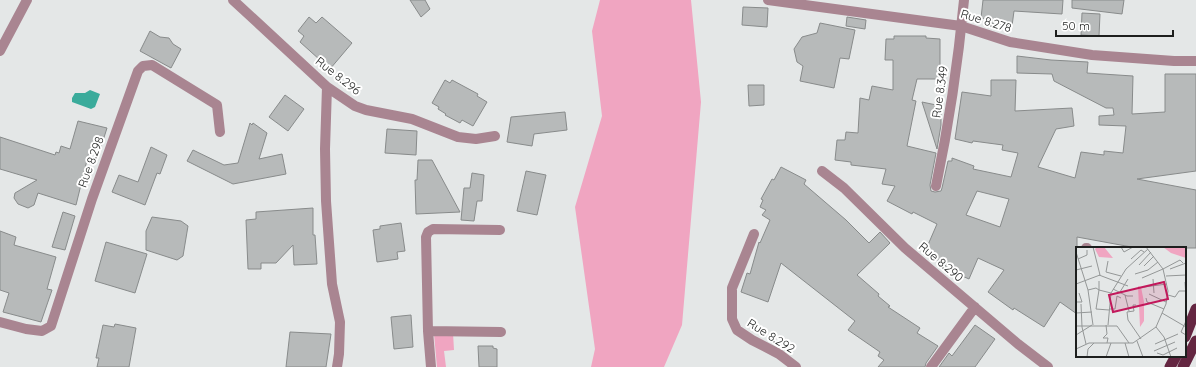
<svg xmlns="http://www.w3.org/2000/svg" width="1196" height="367" font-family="Quicksand,sans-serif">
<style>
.green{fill:#f0a5c1}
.water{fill:#3aab9b}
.building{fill:#b7baba;stroke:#888b8b;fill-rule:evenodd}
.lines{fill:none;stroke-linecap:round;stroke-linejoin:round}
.minor{stroke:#a98591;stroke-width:10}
.trunk{stroke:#642641;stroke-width:11}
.labels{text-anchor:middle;stroke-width:4;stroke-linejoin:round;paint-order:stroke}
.street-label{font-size:12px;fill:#1d1f1e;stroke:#fff}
.inset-road{fill:none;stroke:#949797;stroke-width:1}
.view{fill:#c2185b;fill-opacity:0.15;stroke:#c2185b;stroke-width:2}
.inset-edge{fill:none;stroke:#1d1f1e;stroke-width:2}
</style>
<rect width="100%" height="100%" fill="#e4e7e7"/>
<path class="green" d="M600,0h91l10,102 -19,223 -18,42h-73l4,-18 -20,-142 27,-91 -10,-85z
M453,333l1,17 -10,1 2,16h-9l-3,-33z"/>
<path class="water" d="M90,90l10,4 -5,13 -4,2 -19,-7v-4l3,-5h10z"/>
<path class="building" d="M410,0h15l5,9 -9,8z
M983,0h80l-1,14 -48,-3 -2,15 -23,-3 1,-4 -9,-1z
M1072,0h52l-2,14 -50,-6z
M743,7l25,1 -1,19 -25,-2z
M1082,13l18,1 -1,22 -18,-1z
M309,17l7,6 6,-6 30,26 -22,26 -30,-27 4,-6 -6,-5z
M847,17l19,3 -1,9 -19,-3z
M820,23l35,7 -6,29 -9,-1 -6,30 -34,-7 3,-15 -6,-4 -3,-13 8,-12 15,-4z
M150,31l10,6 9,1 4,6 8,5 -10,19 -31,-17z
M894,36h32v2l14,1v40h-23l-5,21 4,1 -9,45 29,7 -6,32 1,6 4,1 6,-1 1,-3 6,-27h4v-3l22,8 -1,3 38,8 7,-24 -16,-3 1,-5 -30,-4 -1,2 -17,-4 7,-47 29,4v-16h25l-1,31 57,-3 2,18 -18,3 -18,38 37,11 6,-26 23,3v-4l19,2 3,-27 -27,-1v-9l15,-1 -1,-7h-7l-52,-27 -2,-7 -35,-1v-17l34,4 37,2 -1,11 46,3 -1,38 33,-2v-38h31v97l-59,8 59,11v58h-59l-60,-11v77l-17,-12 -16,25 -30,-19 -1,2 -25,-18 16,-22 -26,-12 -9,21 -25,-11 2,-4 -22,-10 13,-30 -24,-12 -1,2 -25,-13 8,-15 -13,-2 4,-15 -35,-4v-3l-16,-2 2,-20h8l1,-8 12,1 2,-35 9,2 3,-14 21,4v-30h-8l1,-21h8zM977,191l32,8 -9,28 -34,-12z
M445,80l5,3 2,-3 26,14 -1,2 10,6 -14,24 -11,-6 -2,3 -15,-8 1,-1 -8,-5 1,-2 -7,-4z
M748,85h16v20l-15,1z
M285,95l19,14 -16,22 -19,-14z
M922,102l19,4v19l-4,24z
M565,112l2,18 -33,4 -2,12 -25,-4 4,-25z
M78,121l29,7 -7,22 -10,-2 -14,57 -38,-12 -4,12 -6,3 -10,-4 -4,-6 1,-5 22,-13 -37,-11v-32l55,18 1,-3 3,1 2,-7 9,3z
M250,123l2,2 1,-2 14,10 -8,26 23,-5 4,20 -53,10 -46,-23 6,-11 31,15 14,-2z
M387,129l30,2 -1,24 -31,-2z
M151,147l16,8 -7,19 -3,-1 -12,32 -33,-13 7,-17 19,7z
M418,160h14l28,52 -44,2 -1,-34h2z
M781,167l25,13 -2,4 42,36 23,23 11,-11 10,11 -33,32 22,19 -1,2 12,10 -2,1 32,21 -3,5 21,13 -12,17 -1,4h-47l6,-7 -6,-4 2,-4 -32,-22 7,-9 -74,-58 -13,39 -27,-10 6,-19 3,1 9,-32 1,1 10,-23 -8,-5 4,-5 -6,-3 3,-7 -2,-1 11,-20 2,1z
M526,171l20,4 -9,40 -20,-4z
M472,173l12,2 -2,26h-5l-3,20 -13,-1 3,-32h6z
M313,208v27h2l2,29 -23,1 -1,-20 -17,18h-15v6h-13l-2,-49 10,-1v-7z
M63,212l12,4 -10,34 -13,-3z
M152,217l29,4 7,5 -5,30 -6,4 -31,-10v-19z
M401,223l4,28 -8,1 1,7 -21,3 -4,-32 7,-1v-3z
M0,231l16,6 -2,8 42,12 -9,32 5,1 -11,32 -38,-10 6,-19 -9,-3z
M106,242l41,12 -12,39 -40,-12z
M411,315l2,32 -19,2 -3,-32z
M115,324l21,4 -7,39h-32l2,-9h-3l7,-33 11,2z
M975,325l20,14 -20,28h-36l10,-14 3,3z
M290,332l41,2 -5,33h-40z
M478,346h15v2l4,1v18h-18z"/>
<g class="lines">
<path class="minor" d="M233,0l94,87 28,19 11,4 46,9 46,18 18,2 19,-3
M768,0l193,26 49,16 82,13 82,6h22
M0,51l27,-51
M327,87l-2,62 1,52 6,83 8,38 -1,32 -2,13
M822,171l22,17 61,60 113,96 30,23
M936,186c13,-62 22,-123 28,-186
M754,234l-22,54v31l5,11 15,10 27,14 17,13
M1086,248h1
M0,322l26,7 16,2 9,-5 41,-127 46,-128 5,-5 9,-1 65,40 3,27
M428,331l-2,-94 2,-5 5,-3 67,1
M431,367l-3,-36 73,1
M931,367l44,-60"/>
<path class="trunk" d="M1185,337l11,-28
M1170,367l6,-11
M1183,367l13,-26"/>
</g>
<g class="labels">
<g class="street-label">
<text transform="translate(986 21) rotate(17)" y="4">Rue 8.278</text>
<text transform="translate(338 76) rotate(38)" y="4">Rue 8.296</text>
<text transform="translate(940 92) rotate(-82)" y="4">Rue 8.349</text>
<text transform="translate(91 162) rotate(-70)" y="4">Rue 8.298</text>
<text transform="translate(941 262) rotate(40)" y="4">Rue 8.290</text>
<text transform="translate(771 336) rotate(32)" y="4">Rue 8.292</text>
</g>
</g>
<g transform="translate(1076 247)">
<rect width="110" height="110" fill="#e4e7e7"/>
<path d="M21,0h7l9,11 -14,-1 -4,-8zM87,0h23v11l-15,-5zM62,39l3,1 3,15v19l-4,6z" fill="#f0a5c1"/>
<path class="inset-road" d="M45,0l3,5 9,-5M0,5l12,38M2,12l9,-4v-5M55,12l10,-9 3,2M32,14l-2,11 15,4M63,18l12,-13M68,19l10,-10M87,22l17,-9 3,3M94,22l16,-6M0,23l16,-4M59,27l13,-4 10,-8M23,28l29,11M90,29l20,-1M66,31l21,-9M77,32l1,14M23,34v9l12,3M109,35l1,15M0,37l24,-9 -7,-28M68,40l23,-3M37,42l14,7h6M44,45l8,-13M73,47l17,8M49,48l4,16M92,48l7,2 4,-6h7M70,51l1,4 17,7M0,55h6l-3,-9M5,57l1,23 4,17M60,58h-3l1,6 -7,1 1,8 13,19M33,62h6l2,-13 4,2M0,66l16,-1M86,66l24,14M110,74l-5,11 5,3M17,78l-5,-35 8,-2 3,2 -3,19 13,1M30,78l1,9 -4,4h5l-1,5M32,78l3,-32 15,-24 22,-20M0,79h41l12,17M80,80l8,10 7,20M0,88l16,-10M61,94l6,16M49,96l4,14M79,97l23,-10M0,102l13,-6h44l23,-16 10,-23 2,-13 -5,-22 -17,-22M78,104l21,-9M81,106l6,2 14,-7M11,110l1,-8 6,-6M30,110l5,-14"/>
<path class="view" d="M88,35l4,17 -55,13 -4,-17z"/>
<rect width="110" height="110" class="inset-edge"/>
</g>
<path d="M1056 30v6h117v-6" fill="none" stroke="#1d1f1e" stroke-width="2"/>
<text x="1062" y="30" font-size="12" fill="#1d1f1e" stroke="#ffffff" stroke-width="3" paint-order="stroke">50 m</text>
</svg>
